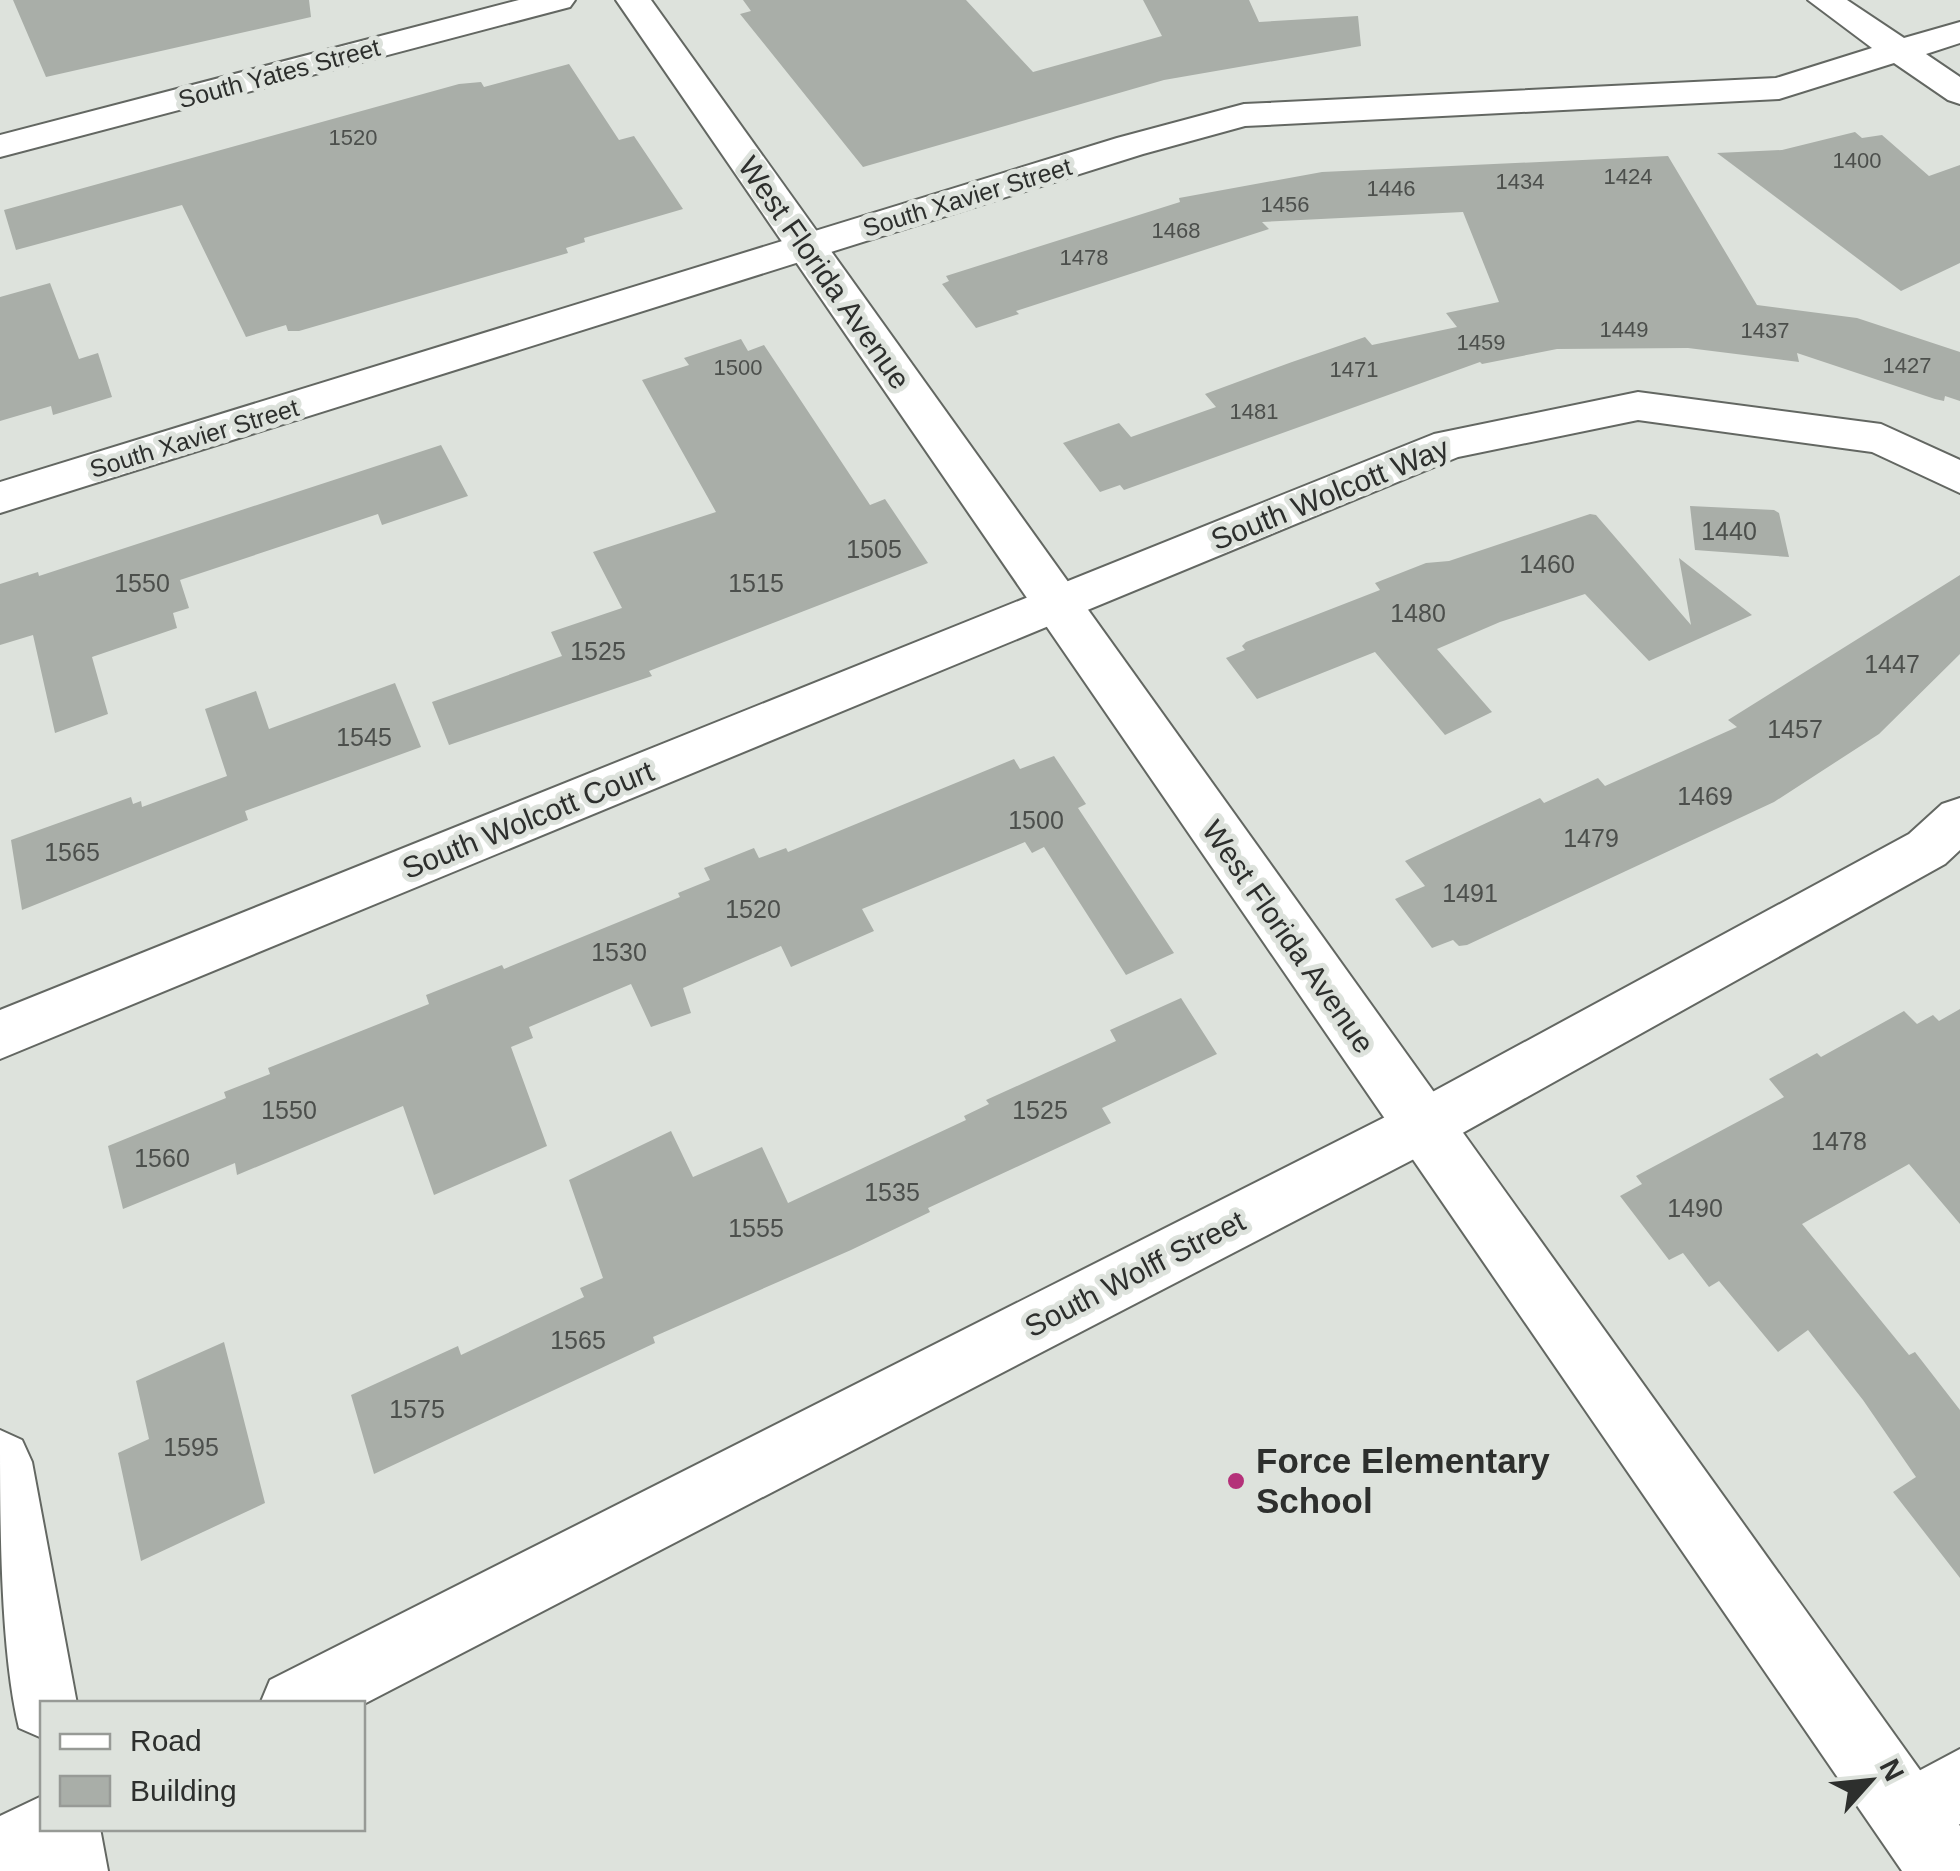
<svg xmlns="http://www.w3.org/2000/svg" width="1960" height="1871" font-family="Helvetica,sans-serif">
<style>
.building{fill:#a9aea8}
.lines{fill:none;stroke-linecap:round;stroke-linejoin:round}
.minor-casing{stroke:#636762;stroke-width:4}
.tertiary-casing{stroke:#636762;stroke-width:4}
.minor{fill:#fff;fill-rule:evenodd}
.tertiary{fill:#fff;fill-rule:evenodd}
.poi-dot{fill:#b43179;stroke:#dde2dc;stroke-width:4}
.labels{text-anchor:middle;stroke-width:10;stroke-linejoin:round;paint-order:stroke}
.far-number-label{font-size:22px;fill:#4c4f4c}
.far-street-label{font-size:25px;fill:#2d2f2d;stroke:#dde2dc}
.number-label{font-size:25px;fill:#4c4f4c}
.street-label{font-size:30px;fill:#2d2f2d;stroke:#dde2dc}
.near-poi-label{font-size:35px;font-weight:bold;fill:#2d2f2d;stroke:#dde2dc;text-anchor:start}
</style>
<rect width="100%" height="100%" fill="#dde2dc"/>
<path class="building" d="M13,0h296l2,17 -265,60z
M743,0h223l67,72 129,-36 -19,-36h106l10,22 99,-6 3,30 -197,34 -301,87 -123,-153 11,-3z
M569,64l50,76 15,-4 49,73 -99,29 1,4 -19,6 2,5 -269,78h-11l-2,-6 -40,12 -64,-132 -166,45 -12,-40 455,-126 22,-2 3,5z
M1855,132l7,6 20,-3 47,41 31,-11v98l-59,28 -184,-138 65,-3z
M1668,156l89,149 100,13 103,34v49l-15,-5 -1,5 -9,-2 -138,-46 2,9 -111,-14 -131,1 -75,15 -2,-2 -356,128 -4,-5 -20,7 -37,-49 56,-20 12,14 85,-30 -11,-13 87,-32 73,-25 7,8 85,-18 -11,-14 53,-11 -36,-90 -201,10 7,7 -253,82 3,3 -43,14 -34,-44 7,-3 -3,-5 234,-74 -1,-4 143,-26z
M50,283l29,76 19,-6 14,44 -59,18 -2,-9 -51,15v-124z
M741,339l7,12 16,-6 106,160 15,-6 43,64 -279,108 3,5 -203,69 -17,-43 130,-46 -11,-24 71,-24 -29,-56 123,-40 -74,-132 47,-15 -5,-7z
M441,445l27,51 -86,29 -4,-11 -198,66 9,28 -16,5 4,15 -85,29 16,57 -53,19 -22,-98 -33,10v-61l38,-12 1,4z
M1690,506l84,4 5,3 10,44 -94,-7z
M1590,514l6,1 95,110 -12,-67 73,57 -103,46 -64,-67 -85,28 -63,27 55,63 -47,23 -70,-83 -118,47 -31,-41 19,-8 -3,-4 4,-4 134,-52 -5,-7 51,-20 23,-2z
M1960,575v79l-81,80 -105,68 -307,143 -8,1 -6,-6 -21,8 -37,-49 30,-13 -20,-25 135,-63 4,5 54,-25 7,8 132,-59 -9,-7z
M395,683l26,64 -176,64 3,9 -226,90 -11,-70 120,-43 2,7 8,-3 1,6 85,-31 -22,-67 51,-18 13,38z
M1054,756l32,48 -8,4 96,145 -48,22 -82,-128 -12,6 -7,-11 -163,67 12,22 -83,36 -10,-21 -98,42 8,25 -40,14 -20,-43 -102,43 4,11 -22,9 36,99 -113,49 -31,-89 -166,69 -2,-12 -112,46 -15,-63 118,-48 -2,-6 46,-18 -2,-6 161,-64 -3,-9 76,-30 2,4 176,-72 -2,-4 32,-13 -6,-12 50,-20 5,10 27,-10 2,4 226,-93 6,10z
M1181,998l36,56 -115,54 9,15 -183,85 2,4 -79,38 -198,87 2,6 -281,131 -23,-79 107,-49 3,9 123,-58 -4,-9 23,-10 -34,-98 102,-49 22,46 69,-30 26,56 178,-83 -2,-4 25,-12 -3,-4 130,-59 -6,-11z
M1960,1009v215l-51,-60 -107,60 107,131 6,-3 45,58v168l-67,-86 23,-15 -53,-77 -55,-70 -30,22 -59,-71 -10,6 -26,-34 -14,7 -49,-64 22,-12 -6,-8 148,-79 -15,-18 48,-26 4,4 83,-46 13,13 16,-9 6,6z
M224,1342l41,161 -124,58 -23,-108 31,-14 -13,-58z"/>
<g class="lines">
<defs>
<path id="minor" d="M519,0h56l-5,7 -570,150v-22z
M1808,0h39l57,38 56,-16v21l-34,11 34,23v27l-12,-4 -54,-37 -115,36 -534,27 -102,28 -1143,359v-31l1117,-344 127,-34 532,-26 96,-30z
M1638,392l243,32 79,36v33l-88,-41 -234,-32 -180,37 -1458,602v-49l1434,-576z
M1960,798v52l-15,14 -504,281 -1079,560 -102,-1 10,-24 1131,-571 508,-275 33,-30z
M0,1430l22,10 10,22 45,242h-35v34l-23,-10c-19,-78 -19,-211 -19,-298z
M1960,1749v75l-52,26 -25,-10 -10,-25 10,-25z
M42,1796v32h58l8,43h-108v-55z"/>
<path id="tertiary" d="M616,0h35l1309,1826v45h-58z"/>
</defs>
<use href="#minor" class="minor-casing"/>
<use href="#tertiary" class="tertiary-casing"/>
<use href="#minor" class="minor"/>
<use href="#tertiary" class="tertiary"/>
</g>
<circle class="poi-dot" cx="1236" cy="1481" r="10"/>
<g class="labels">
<g class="far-number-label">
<text x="353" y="145">1520</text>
<text x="1857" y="168">1400</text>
<text x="1628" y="184">1424</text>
<text x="1520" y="189">1434</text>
<text x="1391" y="196">1446</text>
<text x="1285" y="212">1456</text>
<text x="1176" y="238">1468</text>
<text x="1084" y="265">1478</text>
<text x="1624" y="337">1449</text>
<text x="1765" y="338">1437</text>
<text x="1481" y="350">1459</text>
<text x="1907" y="373">1427</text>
<text x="738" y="375">1500</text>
<text x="1354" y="377">1471</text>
<text x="1254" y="419">1481</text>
</g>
<g class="far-street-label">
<text transform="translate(279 73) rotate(-15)" y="9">South Yates Street</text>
<text transform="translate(967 197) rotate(-17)" y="9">South Xavier Street</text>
<text transform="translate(194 438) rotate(-17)" y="9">South Xavier Street</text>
</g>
<g class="number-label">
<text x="1729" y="540">1440</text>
<text x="874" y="558">1505</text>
<text x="1547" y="573">1460</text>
<text x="142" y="592">1550</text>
<text x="756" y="592">1515</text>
<text x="1418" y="622">1480</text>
<text x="598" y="660">1525</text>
<text x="1892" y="673">1447</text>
<text x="1795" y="738">1457</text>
<text x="364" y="746">1545</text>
<text x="1705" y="805">1469</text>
<text x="1036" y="829">1500</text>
<text x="1591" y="847">1479</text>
<text x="72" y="861">1565</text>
<text x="1470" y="902">1491</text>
<text x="753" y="918">1520</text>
<text x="619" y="961">1530</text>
<text x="289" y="1119">1550</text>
<text x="1040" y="1119">1525</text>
<text x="1839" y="1150">1478</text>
<text x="162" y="1167">1560</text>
<text x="892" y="1201">1535</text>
<text x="1695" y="1217">1490</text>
<text x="756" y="1237">1555</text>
<text x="578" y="1349">1565</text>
<text x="417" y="1418">1575</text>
<text x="191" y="1456">1595</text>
</g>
<g class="street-label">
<text transform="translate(824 273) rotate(55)" y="10">West Florida Avenue</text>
<text transform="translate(1330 494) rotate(-22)" y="10">South Wolcott Way</text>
<text transform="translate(528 820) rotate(-22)" y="10">South Wolcott Court</text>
<text transform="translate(1288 937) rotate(55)" y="10">West Florida Avenue</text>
<text transform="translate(1135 1274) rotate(-27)" y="10">South Wolff Street</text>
</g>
<g class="near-poi-label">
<text x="1256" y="1473">Force Elementary<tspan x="1256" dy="40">School</tspan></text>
</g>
</g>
<rect x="40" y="1701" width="325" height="130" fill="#dde2dc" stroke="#979a96" stroke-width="2.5"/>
<rect x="60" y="1734" width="50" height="15" fill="#ffffff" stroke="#979a96" stroke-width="2.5"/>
<text x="130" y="1751" font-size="30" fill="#2d2f2d">Road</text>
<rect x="60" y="1776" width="50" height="30" fill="#a9aea8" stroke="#979a96" stroke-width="2.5"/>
<text x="130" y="1801" font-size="30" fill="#2d2f2d">Building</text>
<g transform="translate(1870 1781) rotate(63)" stroke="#dde2dc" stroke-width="8" paint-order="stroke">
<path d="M0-8L18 38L0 25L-18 38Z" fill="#2d2f2d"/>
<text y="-15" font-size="28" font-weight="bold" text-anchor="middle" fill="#2d2f2d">N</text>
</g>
</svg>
